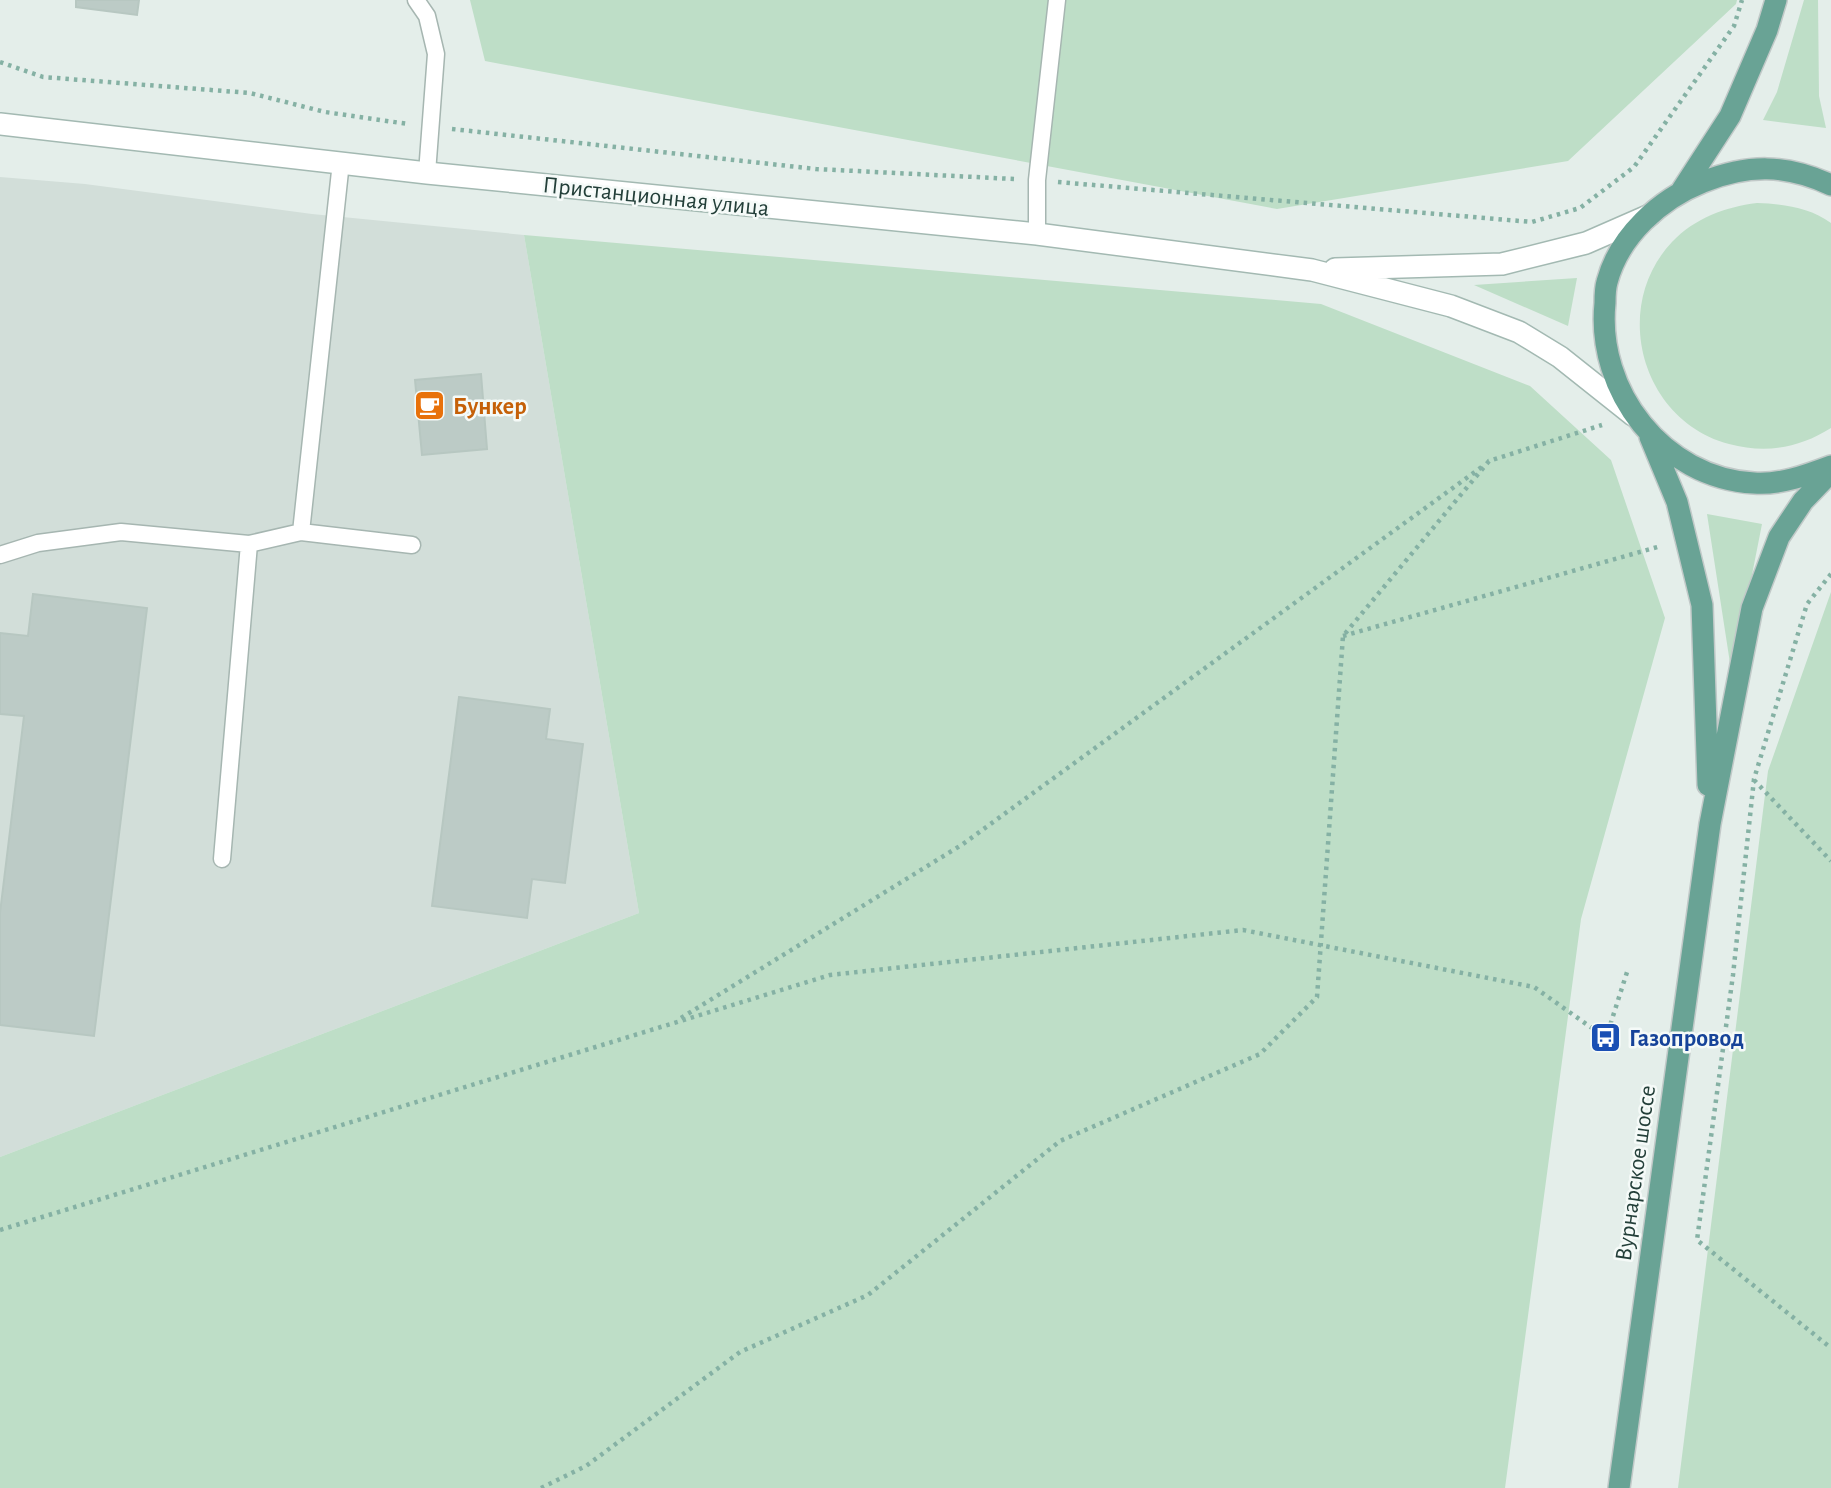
<svg xmlns="http://www.w3.org/2000/svg" width="1831" height="1488" font-family="'Alegreya Sans',sans-serif">
<style>
.built{fill:#d2ded9}
.green{fill:#bedec7}
.building{fill:#bccbc6;stroke:#b7c7c1;stroke-width:2}
.lines{fill:none;stroke-linecap:round;stroke-linejoin:round}
.lane-casing{stroke:#a6b6b1;stroke-width:19}
.secondary-casing{stroke:#a3b9b2;stroke-width:24}
.primary-casing{stroke:#c1c9c8;stroke-width:24}
.path{stroke:#85b1a4;stroke-width:4.5;stroke-dasharray:3.5 5;stroke-linecap:butt}
.lane{stroke:#fff;stroke-width:16}
.secondary{stroke:#fff;stroke-width:21}
.primary{stroke:#69a395;stroke-width:21}
.labels{text-anchor:middle;stroke-width:5;stroke-linejoin:round;paint-order:stroke}
.street-label{font-size:24px;fill:#233f39;stroke:#f5faf8}
.food-label{font-size:24px;font-weight:bold;fill:#c56008;stroke:#f5faf8;text-anchor:start}
.transit-label{font-size:24px;font-weight:bold;fill:#164399;stroke:#f5faf8;text-anchor:start}
</style>
<rect width="100%" height="100%" fill="#e4eeea"/>
<path class="built" d="M0,177l85,7 227,30 212,21 115,678 -639,244z"/>
<path class="green" d="M470,0h1267l-1,4 -168,157 -291,48 -792,-148z
M1804,0h14l1,96 7,32 -63,-8 14,-28z
M1757,203c26,1 52,4 74,20v205c-32,20 -65,26 -102,16 -87,-23 -119,-136 -57,-202 23,-24 53,-35 85,-39z
M524,235l797,69 209,82 81,74 54,158 -84,301 -76,569h-1505v-331l639,-244z
M1577,278l-9,48 -94,-41z
M1707,514l55,10 -30,152z
M1831,592v896h-153l90,-717z"/>
<path class="building" d="M76,0h63l-2,15 -61,-8z
M481,374l6,75 -65,6 -7,-75z
M33,594l114,14 -53,428 -94,-11v-112l24,-197 -24,-2v-81l28,3z
M459,697l91,12 -4,30 37,5 -18,139 -33,-4 -5,39 -95,-12z"/>
<g class="lines">
<defs>
<path id="lane" d="M416,0l11,16 9,38 -9,119
M1037,234v-54l20,-180
M301,532l111,13
M0,555l38,-12 83,-11 128,12 52,-12 40,-370
M222,859l27,-315"/>
<path id="secondary" d="M0,124l427,49 610,61 275,36 139,36 68,26 41,25 73,58
M1335,269l167,-5 84,-21 64,-28"/>
<path id="primary" d="M1831,185c-45,-21 -83,-21 -128,-3 -43,17 -84,54 -96,100 -2,7 -2,15 -2,21 -9,88 58,175 149,180 26,2 53,-8 77,-17
M1682,190l48,-74 37,-86 9,-30
M1650,437l27,65 25,103 6,180
M1619,1488l91,-664 42,-216 27,-71 24,-36 28,-29"/>
</defs>
<use href="#lane" class="lane-casing"/>
<use href="#secondary" class="secondary-casing"/>
<use href="#primary" class="primary-casing"/>
<path class="path" d="M0,62l43,15 207,16 75,19 83,12
M452,129l364,40 198,10
M1058,182l474,40 48,-14 54,-41 100,-141 8,-26
M1831,574l-24,30 -53,175 -21,196 -36,265 134,108
M1343,636l318,-90
M1754,780l77,81
M681,1018l282,-174 520,-378
M0,1230l830,-255 413,-45 291,57 72,51 22,-69
M541,1488l45,-22 154,-114 128,-57 192,-154 200,-87 57,-57 26,-361 146,-175 113,-36"/>
<use href="#lane" class="lane"/>
<use href="#secondary" class="secondary"/>
<use href="#primary" class="primary"/>
</g>
<defs>
<symbol id="cafe-square" viewBox="-11 -11 22 22"><rect x="-9" y="-9" width="18" height="18" rx="4" fill="#e8710a" stroke="#f5faf8"/><path d="M-5.5-4.5H6V0H3Q3 3.5 0 3.5H-2.5Q-5.5 3.5-5.5 0ZM3-3.2v2h1.7v-2ZM-6 4.5H4V6H-6Z" fill="#fff"/></symbol>
<symbol id="bus-square" viewBox="-11 -11 22 22"><rect x="-9" y="-9" width="18" height="18" rx="4" fill="#1a4fb4" stroke="#f5faf8"/><path d="M-5-6H5V4H4V6H2V4H-2V6H-4V4H-5ZM-3.5-4V0h7V-4ZM-3.5 1.2v1.5H-2V1.2ZM2 1.2v1.5H3.5V1.2Z" fill="#fff"/></symbol>
</defs>
<g fill-rule="evenodd">
<use href="#cafe-square" x="412" y="388" width="35" height="35"/>
<use href="#bus-square" x="1588" y="1020" width="35" height="35"/>
</g>
<g class="labels">
<g class="street-label">
<text transform="translate(656 196) rotate(6)" y="8">Пристанционная улица</text>
<text transform="translate(1635 1173) rotate(-82)" y="8">Вурнарское шоссе</text>
</g>
<g class="food-label">
<text x="453" y="414">Бункер</text>
</g>
<g class="transit-label">
<text x="1629" y="1046">Газопровод</text>
</g>
</g>
</svg>
